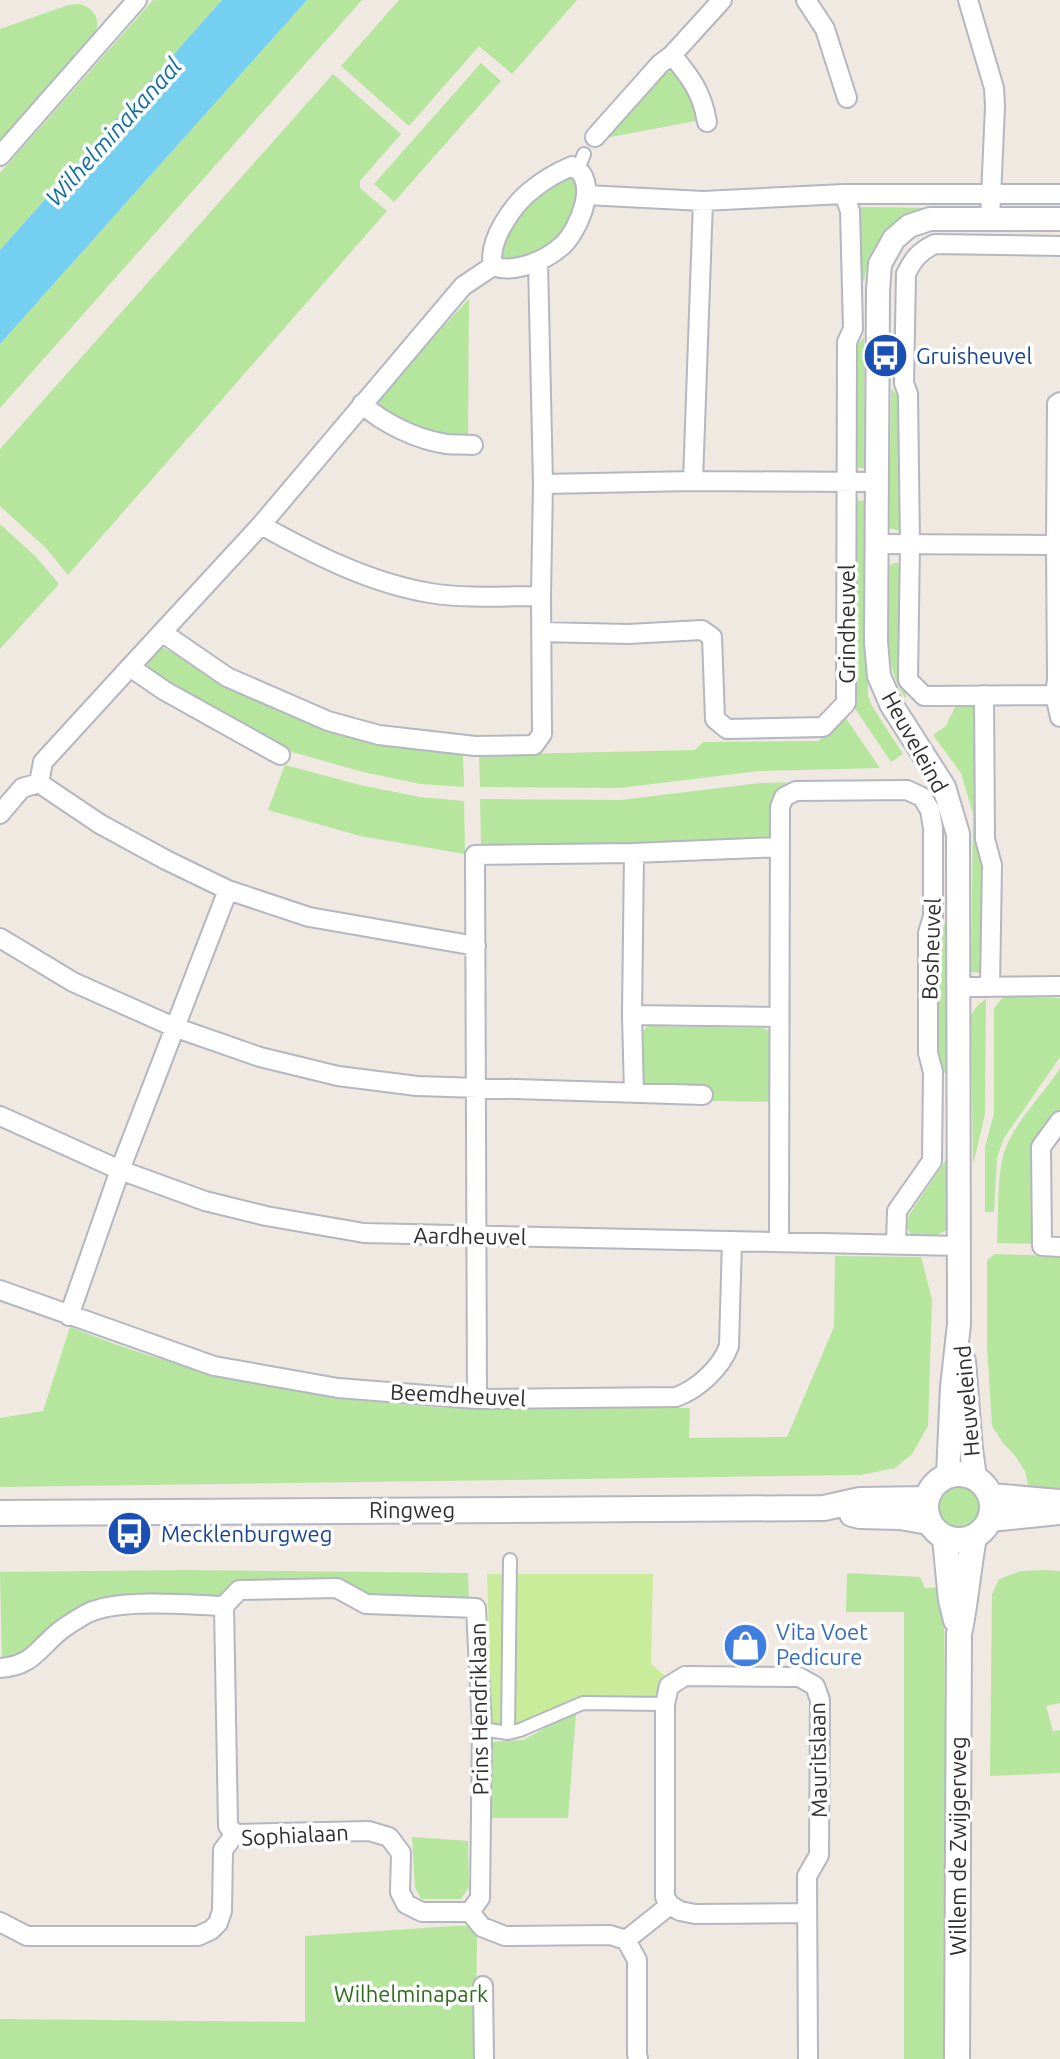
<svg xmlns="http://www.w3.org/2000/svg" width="1060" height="2059" font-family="Ubuntu,sans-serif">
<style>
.green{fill:#b6e59e}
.pitch{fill:#c9ec9a}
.water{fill:#75cff0}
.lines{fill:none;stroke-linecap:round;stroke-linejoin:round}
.pedestrian-casing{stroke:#b4b7c1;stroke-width:16}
.minor-casing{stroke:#b4b7c1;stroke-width:22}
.tertiary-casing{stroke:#b4b7c1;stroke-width:26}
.secondary-casing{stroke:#b4b7c1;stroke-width:28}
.pedestrian{stroke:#fff;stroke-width:12}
.minor{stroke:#fff;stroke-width:18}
.tertiary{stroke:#fff;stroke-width:22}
.secondary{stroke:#fff;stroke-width:24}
.labels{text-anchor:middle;stroke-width:7;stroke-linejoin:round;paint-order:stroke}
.transit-label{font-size:22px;fill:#164399;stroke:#fff;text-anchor:start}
.street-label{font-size:22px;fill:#2e2e2e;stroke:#fff}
.shop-label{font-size:22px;fill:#366cbe;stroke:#fff;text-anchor:start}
.park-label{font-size:22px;fill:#2c6e1b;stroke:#fff}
.water-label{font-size:24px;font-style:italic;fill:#0d6fa3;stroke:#fff}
</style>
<rect width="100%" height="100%" fill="#efe9e1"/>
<path class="green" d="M153,0h69l-222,250v-77z
M307,0h55l-362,408v-64z
M399,0h178l-65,74 -33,-28 -70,80 -68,-60z
M80,4c18,6 21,18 13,34l-93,102v-111l68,-24z
M481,63l20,18 -107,121 -20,-18z
M673,71c16,12 22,31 23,50l-91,17 58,-66z
M333,74l68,60 -41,47v7l27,23 -319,364 -22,-27 -46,-42v-57z
M572,174c17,20 -5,59 -23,72 -15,11 -31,14 -48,16l1,-23 32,-45z
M861,207l70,1c-39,22 -59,25 -67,74l-8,-14 1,-58z
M469,299l-1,135 -6,6 -32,-5 -54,-26v-11z
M864,337l1,131h-11l-1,-117z
M891,389l13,11v132l-15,-4z
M854,500l11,1 3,194 4,11 31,48 -12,8 -39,-58z
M0,524l36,33 23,27 -59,65z
M893,563h4l7,4 2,132c-25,-34 -18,-93 -17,-133z
M160,646c34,19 67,40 102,57 62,32 133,46 201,52l1,32 -43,-3 -58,-12 -85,-24 -138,-80z
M956,705h22l-2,138 10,20v110l-15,-1 2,-158 -12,-41 -28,-38 13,-9z
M843,714l37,54 -121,3 -139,17 -140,-1 -1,-32 216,-5 8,-8 116,-1z
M285,765l75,20 59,12 45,4 1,53 -105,-18 -92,-26z
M803,782l-21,12 -8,47 -13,3 -280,1 -1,-46 141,1 139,-17z
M947,918v157l-9,-9 -1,-122z
M1004,996l56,2v59l-56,81 -7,20 -3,54h-9v-65l9,-34v-105z
M986,999l-1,115 -12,51 -2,-150 6,-9z
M648,1026l114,2 12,5v69l-64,-1 -76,-12 8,-16 1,-42z
M1060,1068v42l-25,33v101l-38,-1c2,-28 -1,-71 9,-96 12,-29 37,-52 54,-79z
M948,1157l1,72 -14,7 -24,-1 -4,-8 2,-12z
M995,1254l65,2v241l-30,-4 -5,-22 -9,-14 -13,-14 -11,-17 -5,-81v-85z
M835,1256l86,1 11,42 -4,127 -16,28 -17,14 -35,7 -860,12v-69l43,-7 27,-84c121,49 252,75 382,81h238l-1,30 98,-1 47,-110z
M936 1508a23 23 0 1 1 46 0a23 23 0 1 1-46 0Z
M186,1570l282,3 1,28 -97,-1 -35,-15 -119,16h-93l-102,58 -21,3 -2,-90z
M1044,1570l16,1v132l-14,3 7,25 7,-1v43l-70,3 2,-182 7,-15 22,-8z
M847,1573l73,4 5,11 19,-1 3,472h-43v-447h-58z
M573,1713h3l-8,105h-77l1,-76 31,-2z
M412,1837l56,4 1,46 -8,12h-40l-6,-12z
M453,1926h24l-1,133h-476v-40l305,3v-86z"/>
<path class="pitch" d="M487,1574h166l-2,90 18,15 -10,9v9l-90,3 -50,27 -27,2z"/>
<path class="water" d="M222,0h85l-307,344v-94z"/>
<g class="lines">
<defs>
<path id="pedestrian" d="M578,169l6,-15
M482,1729l26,4 12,-3 63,-27 82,1
M508,1733l2,-173"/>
<path id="minor" d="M806,0l19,29 22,69
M968,0l26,88 1,18 -5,114
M672,55c19,23 30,37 35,67
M595,137l65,-73 12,-9 50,-55
M0,156l137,-156
M572,166c29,13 7,63 -9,79 -12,11 -24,17 -39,21 -11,3 -21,4 -31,0 -6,-25 21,-63 40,-77 12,-10 25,-17 39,-23z
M586,195l117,6 141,-7h216
M1060,246l-125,-2c-15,7 -22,15 -29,30l-2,109 4,11 2,149 -2,137 16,16 131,-1 5,-2
M1060,402l-3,2 -1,141 1,135 -2,15 5,22
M362,404c22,20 56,36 85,40 8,1 17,0 26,1
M693,481l10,-280
M543,484l150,-3 184,1
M261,525c52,29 109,58 169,68 36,6 75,3 111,3
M877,544l179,1
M541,632l87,2 74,-4 10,7 3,82 12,10 96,-2 23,-24 1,-361 6,-13 -3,-118 -6,-17
M163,633l64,44 101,44 51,14 96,11 59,-1 8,-11 -1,-138 2,-112 -5,-222
M130,667l131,-142 202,-239 30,-20
M984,695l1,144 7,26 -2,122
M39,783l61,41 66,36 62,30 81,27 167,29
M0,814l22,-26 17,-5 4,-21 87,-95 35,24 115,64
M634,853l-2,162 2,78
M0,938l73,44 101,45 86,30 78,19 79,10 286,9
M960,987l100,-1
M632,1015l147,2
M0,1116l120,54 85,31 61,15 98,17 596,13
M1060,1121l-19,26 1,99 18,1
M779,1242l1,-435 4,-10 12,-6 111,-1 15,7 8,13 3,18v88l-5,17v120l5,19 -1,89 -35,50 -1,32
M0,1290l214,76 124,22 139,11 199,-2c22,-8 45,-29 53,-51l3,-105
M69,1316l51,-146 108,-280
M477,1399l-2,-544 159,-2 145,-6
M224,1606l4,220 7,8
M0,1668c33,-2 38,-20 61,-38 8,-6 18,-12 27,-17 31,-15 99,-8 136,-7l15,-16 98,-2 29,16 110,4 6,121 -2,169 -10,14 12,15 23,9 105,-1 16,5 44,-35 10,6 15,3 111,-1
M670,1905l-5,-8v-193l4,-18 16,-10 114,1 16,9 5,14 -1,155 -12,21 1,183
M0,1922l27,14h171l13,-6 7,-7 4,-12 1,-61 12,-16 134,-3 20,6 12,16 -1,39 6,12 16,8h48
M626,1940l11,20v94l1,5
M483,1986l1,73"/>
<path id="tertiary" d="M964,1361l7,88 4,28
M948,1475l4,-88 7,-63 -1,-490 -14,-47 -53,-83 -12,-28 -3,-34 2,-352 2,-26 14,-25 15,-13 21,-7h130"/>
<path id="secondary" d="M926 1507a33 33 0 1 1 66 0a33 33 0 1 1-66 0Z
M991,1496l69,6
M0,1513l824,-5 36,-8 66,-1
M852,1514l8,2 40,1 29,5
M990,1519l70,-7
M945,1538l6,62 5,20
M957,2059l2,-425c7,-33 9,-64 15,-97"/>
</defs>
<use href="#pedestrian" class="pedestrian-casing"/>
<use href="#minor" class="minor-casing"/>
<use href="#tertiary" class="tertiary-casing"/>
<use href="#secondary" class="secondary-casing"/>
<use href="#pedestrian" class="pedestrian"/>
<use href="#minor" class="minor"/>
<use href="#tertiary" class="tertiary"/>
<use href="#secondary" class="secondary"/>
</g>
<defs>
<symbol id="bus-disc" viewBox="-11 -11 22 22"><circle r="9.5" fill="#1a4fb4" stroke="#fff"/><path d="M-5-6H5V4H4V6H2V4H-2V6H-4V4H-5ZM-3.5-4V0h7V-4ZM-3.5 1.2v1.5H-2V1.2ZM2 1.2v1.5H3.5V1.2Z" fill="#fff"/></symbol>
<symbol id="shop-disc" viewBox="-11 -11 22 22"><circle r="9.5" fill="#3f7fe0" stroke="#fff"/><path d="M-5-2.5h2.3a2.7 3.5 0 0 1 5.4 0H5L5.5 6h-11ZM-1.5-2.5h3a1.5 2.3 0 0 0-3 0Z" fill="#fff"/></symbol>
</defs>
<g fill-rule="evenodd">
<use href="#bus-disc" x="860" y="330" width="51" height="51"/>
<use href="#bus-disc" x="104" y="1508" width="51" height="51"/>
<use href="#shop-disc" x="720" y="1620" width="51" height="51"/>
</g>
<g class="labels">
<g class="transit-label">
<text x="916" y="364">Gruisheuvel</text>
<text x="161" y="1542">Mecklenburgweg</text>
</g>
<g class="street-label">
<text transform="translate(847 624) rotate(-90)" y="8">Grindheuvel</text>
<text transform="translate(915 742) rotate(61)" y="8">Heuveleind</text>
<text transform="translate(931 949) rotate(-88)" y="8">Bosheuvel</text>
<text transform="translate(470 1236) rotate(1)" y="8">Aardheuvel</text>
<text transform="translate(458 1395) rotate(3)" y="8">Beemdheuvel</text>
<text transform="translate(967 1401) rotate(-95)" y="8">Heuveleind</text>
<text x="412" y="1518">Ringweg</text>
<text transform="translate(479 1709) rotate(-91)" y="8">Prins Hendriklaan</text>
<text transform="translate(818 1760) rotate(-91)" y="8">Mauritslaan</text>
<text transform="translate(295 1835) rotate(-3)" y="8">Sophialaan</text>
<text transform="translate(958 1846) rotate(-90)" y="8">Willem de Zwijgerweg</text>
</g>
<g class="shop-label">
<text x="776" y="1640">Vita Voet<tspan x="776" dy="25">Pedicure</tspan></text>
</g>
<g class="park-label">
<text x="411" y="2002">Wilhelminapark</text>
</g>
<g class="water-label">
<text transform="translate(114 132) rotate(-48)" y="8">Wilhelminakanaal</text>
</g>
</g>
</svg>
